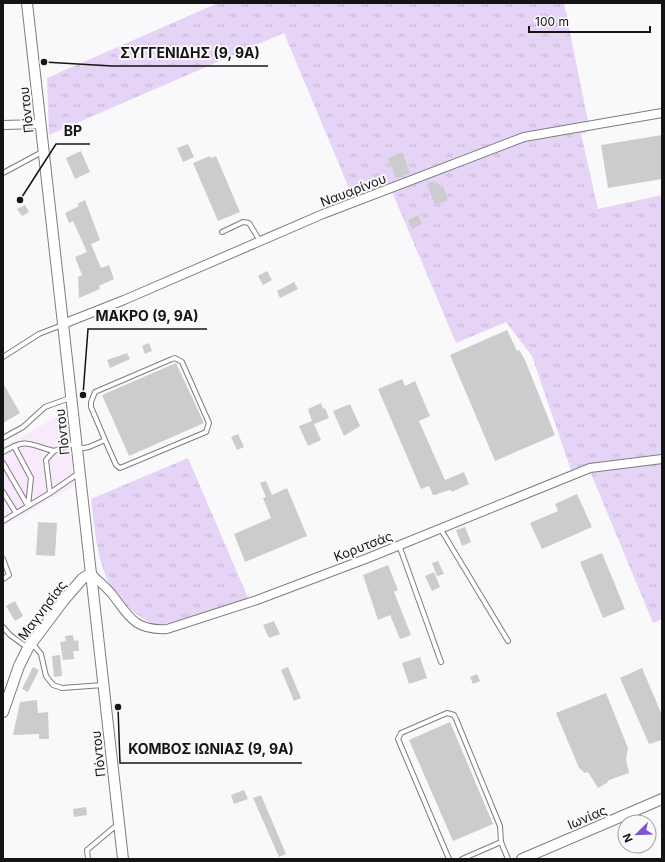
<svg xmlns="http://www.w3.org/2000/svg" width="665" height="862" font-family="Inter,sans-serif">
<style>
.commercial{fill:#f8e9fc}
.grass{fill:url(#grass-tufts)}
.building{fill:#cccccf}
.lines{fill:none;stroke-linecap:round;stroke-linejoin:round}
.service-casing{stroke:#7e7d80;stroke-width:6}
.minor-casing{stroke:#7e7d80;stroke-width:10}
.tertiary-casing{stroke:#7e7d80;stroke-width:12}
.service{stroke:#fff;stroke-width:4}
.minor{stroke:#fff;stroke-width:8}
.tertiary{stroke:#fff;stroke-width:10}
.labels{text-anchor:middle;stroke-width:4;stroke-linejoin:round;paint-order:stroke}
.street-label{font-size:13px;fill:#151415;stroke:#f9f8fb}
.leader{fill:none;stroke:#151415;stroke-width:1.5}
.callout-dot{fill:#151415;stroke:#f9f8fb;stroke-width:1.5}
.callout-label{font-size:14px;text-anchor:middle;font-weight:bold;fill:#151415;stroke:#f9f8fb;stroke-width:4;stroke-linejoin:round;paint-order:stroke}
</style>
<defs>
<pattern id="grass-tufts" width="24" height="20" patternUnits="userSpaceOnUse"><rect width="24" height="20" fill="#e5d4f5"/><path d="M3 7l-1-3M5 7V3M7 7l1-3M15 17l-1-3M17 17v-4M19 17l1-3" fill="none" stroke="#c4b5d1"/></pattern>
</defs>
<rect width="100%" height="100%" fill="#f9f8fb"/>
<path class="commercial" d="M66,411l8,75 -71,40v-78z"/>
<path class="grass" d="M218,3h346l26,128 -9,3 17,75 64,-14v424l-9,4 -66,-159 -16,6 -39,-114 -26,-34 -50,21 -66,-156 -36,13 -70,-167 -235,102 -2,-57z
M188,458l61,142 -92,26c-58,-28 -59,-70 -66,-127z"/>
<path class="building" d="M662,135v44l-54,9 -7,-43z
M188,144l6,13 -11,5 -6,-14z
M81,151l9,21 -15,7 -9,-21z
M402,152l8,21 -14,5 -8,-20z
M210,156l1,2 5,-2 24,56 -22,9 -25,-58z
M434,181l3,7 6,-2 5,14 -13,5 -8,-21z
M85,200l15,40 -9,4 10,24 8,-3 5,14 -15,7 1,3 -21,9 -1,-21 4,-2 -7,-18 12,-5 -14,-31 -4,2 -4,-10 14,-7 -2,-2z
M25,205l4,7 -7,4 -5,-7z
M418,215l4,9 -10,5 -4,-9z
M267,271l5,9 -9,5 -5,-9z
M294,282l4,7 -18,9 -3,-7z
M507,330l10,21 2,-1 6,10 30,75 -60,26 -45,-106z
M149,343l3,8 -7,3 -3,-8z
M127,353l3,6 -20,9 -3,-8z
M176,363l28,60 -75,33 -27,-61z
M402,379l3,7 10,-5 15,35 -11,5 26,59 19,-8 5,12 -17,8 -1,-2 -5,1 -11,4h-2l-4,-9 -8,3 -43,-100z
M3,383l17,30 -17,10z
M321,403l2,6 2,-1 4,10 -15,6 7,16 -13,6 -9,-20 13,-5 -4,-12z
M350,404l10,22 -16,10 -11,-25z
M238,434l6,13 -7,3 -6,-13z
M266,481l6,14 15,-7 20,48 -62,26 -11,-28 37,-16 -8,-20 3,-1 -6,-14z
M577,494l15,33 -50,22 -12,-26 28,-12 -3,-7z
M38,522l19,1 -2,33 -19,-1z
M465,527l6,15 -9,4 -6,-16z
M602,553l23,56 -22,9 -23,-56z
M438,561l6,13 -7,2 -5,-13z
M388,565l10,25 -4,2 17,43 -11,4 -10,-24 -12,5 -15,-45z
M434,572l6,15 -8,4 -7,-15z
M15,601l8,15 -8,5 -9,-15z
M274,621l6,13 -11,4 -6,-13z
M73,635l1,6 4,-1 1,11h-6l1,8 -11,1 -3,-18 6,-1 -1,-5z
M60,655l2,21 -8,1 -2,-21z
M420,657l7,21 -18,6 -7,-21z
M33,667l6,3 -11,22 -6,-3z
M288,667l13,31 -7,3 -13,-31z
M642,668l20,47v25l-13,4 -29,-66z
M477,674l3,7 -7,3 -3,-7z
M606,693l22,55 -2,11 3,14 -20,7 -2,3 -9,5 -10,-16 -3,1 -6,-5 -23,-55z
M37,700l1,13 10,-1 1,27h-10v-5l-26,1 7,-33z
M450,722l43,102 -40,17 -44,-101z
M244,790l4,9 -14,5 -3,-9z
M261,795l25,59 -7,3 -26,-59z
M86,807l1,8 -13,2 -1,-8z"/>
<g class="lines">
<defs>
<path id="service" d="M3,173l41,-22
M222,232l21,-10 6,1 11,18
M3,357l36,-23 23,-9
M3,438l20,-11 22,-20 25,-9
M78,449l11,-2 16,-7 -14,-33v-5l4,-10 77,-33 3,-1 7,4 27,61 -3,9 -86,36 -4,-3 -11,-25
M3,452c26,-15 25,-7 51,-1l22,-8
M3,463l25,43 3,-28 -17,-32
M3,492l13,21
M50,493l-4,-33 8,-9
M3,521l47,-28 29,-20
M440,528l68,113
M399,545l42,117
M3,559l6,16 -6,4
M3,627l7,8 18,13
M32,643l9,11 5,22 7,9 9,3 41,-3
M88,859l-1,-9 31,-26
M449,859l-51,-120 3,-6 46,-20 7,2 2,4 44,107 1,16 7,17
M462,859l39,-17"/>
<path id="minor" d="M3,125l38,-1
M63,324l61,-24 199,-86 201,-77 138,-24
M91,573c6,7 14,13 20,20 18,23 23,38 56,36l90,-29 111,-42 222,-90 72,-9"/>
<path id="tertiary" d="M27,3l96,856
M3,712l16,-46 9,-18 36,-48 18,-21 9,-6
M522,859l140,-60"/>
</defs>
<use href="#service" class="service-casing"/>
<use href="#minor" class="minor-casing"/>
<use href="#tertiary" class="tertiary-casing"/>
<use href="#service" class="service"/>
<use href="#minor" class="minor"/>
<use href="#tertiary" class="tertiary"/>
</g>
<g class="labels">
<g class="street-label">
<text transform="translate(26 110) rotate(-96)" y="5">Πόντου</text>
<text transform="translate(353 190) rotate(-21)" y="5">Ναυαρίνου</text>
<text transform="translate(62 432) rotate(-96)" y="5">Πόντου</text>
<text transform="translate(363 546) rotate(-21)" y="5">Κορυτσάς</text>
<text transform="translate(42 610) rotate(-53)" y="5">Μαγνησίας</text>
<text transform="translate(98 754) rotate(-96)" y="5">Πόντου</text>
<text transform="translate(587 817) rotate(-23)" y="5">Ιωνίας</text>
</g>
</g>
<path class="leader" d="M44 62L112 66H268M20 200L56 144H90M83 395L88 329H207M118 707L120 763H302"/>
<g class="callout-dot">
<circle cx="44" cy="62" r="4"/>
<circle cx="20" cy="200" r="4"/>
<circle cx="83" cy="395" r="4"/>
<circle cx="118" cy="707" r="4"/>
</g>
<g class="callout-label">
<text x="190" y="58">ΣΥΓΓΕΝΙΔΗΣ (9, 9Α)</text>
<text x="73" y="136">BP</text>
<text x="147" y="321">ΜΑΚΡΟ (9, 9Α)</text>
<text x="211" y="754">ΚΟΜΒΟΣ ΙΩΝΙΑΣ (9, 9Α)</text>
</g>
<rect width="665" height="862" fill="none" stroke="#151415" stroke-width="8"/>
<g transform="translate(637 834) rotate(247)"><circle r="19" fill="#f9f8fb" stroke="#9e9d9f"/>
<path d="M0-3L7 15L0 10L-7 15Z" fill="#8154cd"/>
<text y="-6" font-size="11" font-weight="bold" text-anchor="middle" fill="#151415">N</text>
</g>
<path d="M529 26v6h121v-6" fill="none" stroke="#151415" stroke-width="2"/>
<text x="535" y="26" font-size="12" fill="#151415" stroke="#f9f8fb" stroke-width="3" paint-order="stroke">100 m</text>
</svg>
